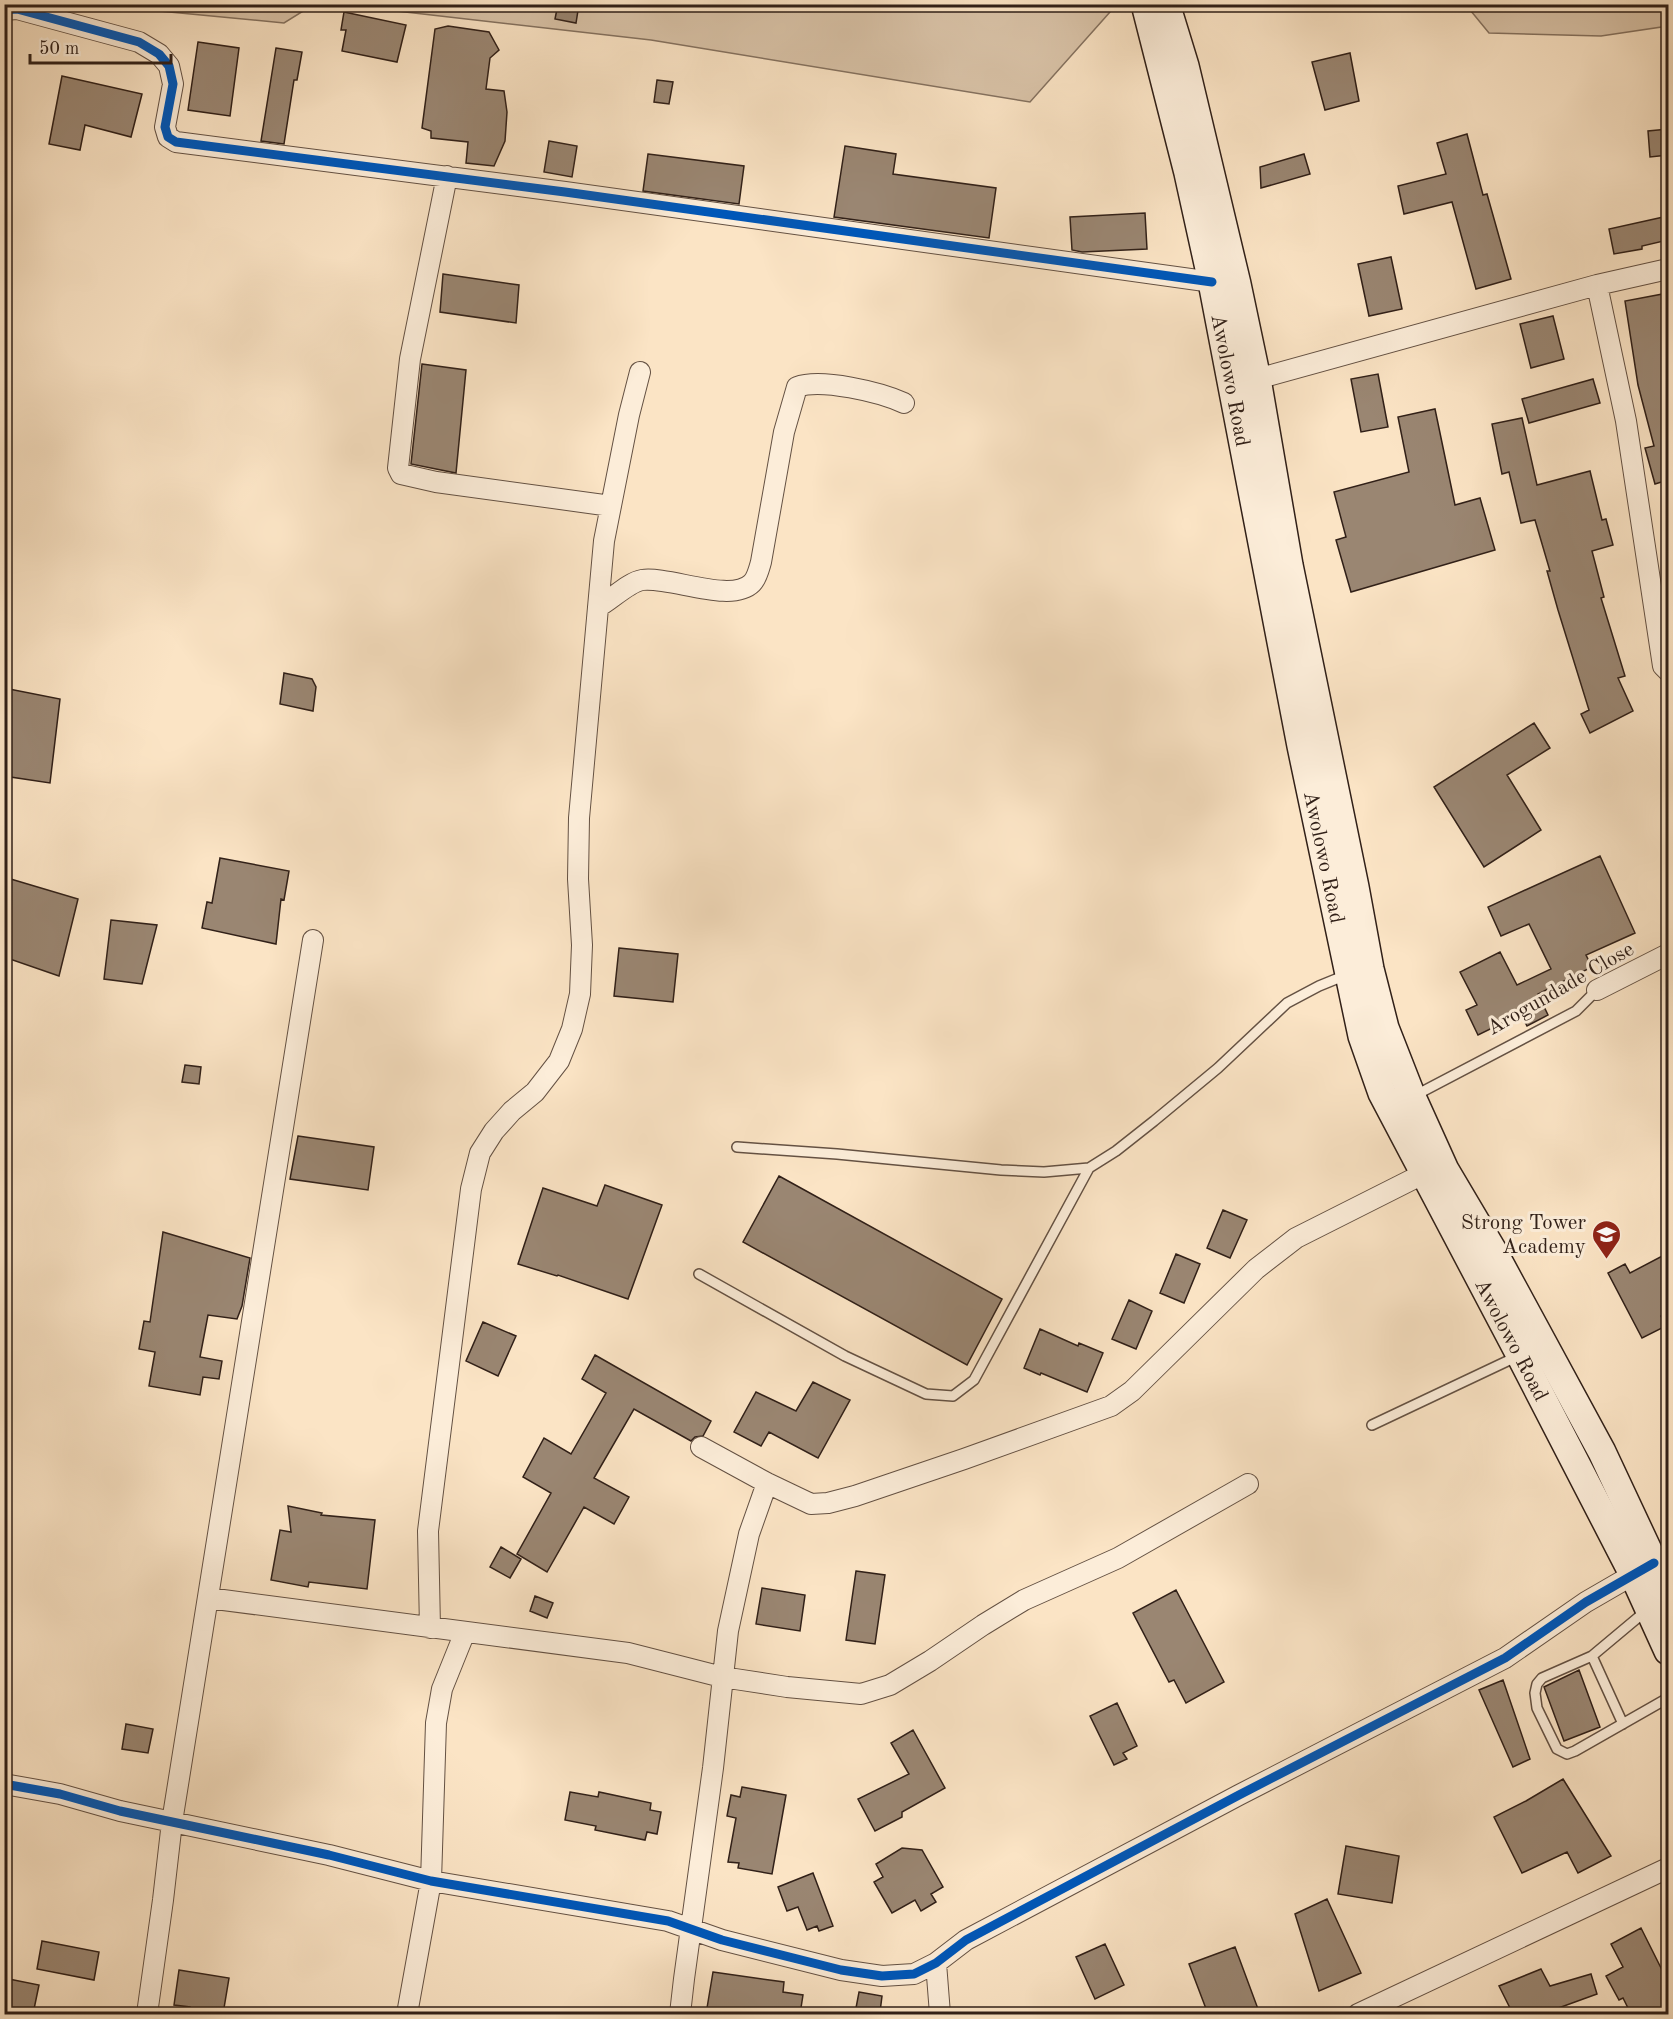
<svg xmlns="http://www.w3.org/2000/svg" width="1673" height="2019" font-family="'Old Standard TT',serif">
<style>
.green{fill:#d9c3a8;stroke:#857260;stroke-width:1.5}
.building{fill:#9a8672;stroke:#312018;stroke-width:1.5}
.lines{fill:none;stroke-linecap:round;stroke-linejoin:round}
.service-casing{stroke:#645143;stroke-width:12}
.minor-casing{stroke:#645143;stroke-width:22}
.secondary-casing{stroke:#312018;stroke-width:30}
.service{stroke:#fcedd9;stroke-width:9}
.minor{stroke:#fcedd9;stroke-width:20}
.secondary{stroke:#fcedd9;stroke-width:27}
.cycleway-casing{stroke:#fcedd9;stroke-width:13}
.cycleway{stroke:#0057b8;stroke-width:9}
.labels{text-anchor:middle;stroke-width:6;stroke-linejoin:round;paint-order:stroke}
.street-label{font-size:21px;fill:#312018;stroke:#fcedd9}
.poi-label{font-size:21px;fill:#312018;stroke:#fcedd9;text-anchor:end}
</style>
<rect width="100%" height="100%" fill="#fbe4c5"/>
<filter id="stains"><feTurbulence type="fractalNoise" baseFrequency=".00333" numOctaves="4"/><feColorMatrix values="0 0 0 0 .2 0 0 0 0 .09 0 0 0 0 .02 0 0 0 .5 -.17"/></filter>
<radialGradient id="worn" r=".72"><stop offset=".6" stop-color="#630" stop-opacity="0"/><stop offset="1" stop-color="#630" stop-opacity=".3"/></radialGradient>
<path class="green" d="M1108,4l2,8 -80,90 -379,-62 -307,-35z
M135,5h178l-29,18 -125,-12z
M1466,5h202v21l-67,10 -112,-3z"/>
<path class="building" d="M558,4h21l-3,19 -21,-4z
M344,12l62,13 -9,37 -55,-11 4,-21h-5z
M448,26l41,6 10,18 -9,8 -4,31 18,2 3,21 -2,29 -11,25 -28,-3 2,-21 -37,-4v-7l-9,-3 13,-99z
M198,42l41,6 -9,68 -42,-6z
M276,48l26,4 -5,28h-3l-10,64 -23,-3z
M1350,53l9,48 -34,9 -13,-48z
M62,76l80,18 -11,43 -46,-12 -5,25 -31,-6z
M657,80l16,2 -4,22 -15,-2z
M1668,129v26l-18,2 -2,-26z
M1467,134l16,61 4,-1 24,85 -35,10 -24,-87 -48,12 -6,-28 48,-12 -9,-31z
M549,141l28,5 -5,31 -28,-5z
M845,146l51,8 -3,20 103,14 -7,50 -155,-21z
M648,154l96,12 -5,38 -96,-13z
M1304,154l6,20 -49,14 -1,-21z
M1145,213l2,36 -65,3 -10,-2 -2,-33z
M1668,216v24l-26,6v3l-28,5 -5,-25z
M1391,257l11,52 -33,7 -11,-52z
M443,274l76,11 -3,38 -76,-11z
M1668,293v187l-13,4 -10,-36 9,-2 -16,-61 -13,-84z
M1553,316l11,43 -33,9 -11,-44z
M422,364l44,6 -10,103 -45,-9z
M1378,374l10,53 -27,5 -10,-53z
M1593,379l7,24 -71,20 -7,-24z
M1435,409l20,96 25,-7 15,52 -144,42 -15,-52 10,-3 -12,-45 75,-20 -11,-55z
M1522,418l15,67 53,-14 12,49 4,-1 7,26 -21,6 12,46 -3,1 24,78 -7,2 15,33 -43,22 -9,-19 8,-4 -31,-100 -11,-39h3l-15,-51 -14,3 -12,-51 -7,2 -10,-50z
M284,673l28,6 4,8 -3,24 -33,-7z
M4,688l56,11 -10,84 -46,-7z
M1534,723l16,25 -43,27 34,55 -57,37 -50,-80z
M1600,856l35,77 -49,22 6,12 -54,27 10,21 -21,11 -6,-12 -43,21 -12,-25 11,-5 -17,-33 40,-20 17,33 34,-16 -22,-45 -28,12 -13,-29z
M220,858l69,13 -5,29 -3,-1 -5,45 -74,-16 5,-26 5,1z
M4,877l74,22 -19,77 -55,-19z
M111,920l46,5 -15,59 -38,-5z
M619,948l59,6 -5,48 -59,-6z
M185,1065l16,2 -2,17 -17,-2z
M298,1136l76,11 -6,43 -78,-11z
M779,1176l223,123 -35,66 -224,-123z
M605,1185l57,20 -34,94 -70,-24 -1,1 -39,-12 25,-76 54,18z
M1223,1210l24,10 -17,38 -23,-10z
M163,1232l87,26 -8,48 -5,13 -29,-4 -8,42 22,4 -3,18 -16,-2 -3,18 -51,-9 6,-34 -16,-3 5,-28 6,1z
M1668,1253v59l-7,4 5,10 -24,12 -34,-65 17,-9 5,9z
M1176,1254l24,10 -16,39 -24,-10z
M1129,1300l23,11 -16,38 -24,-10z
M483,1322l33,14 -18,40 -32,-15z
M1040,1329l38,17 1,-3 24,10 -16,39 -46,-19 -1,2 -16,-7z
M595,1355l116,66 -8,15 -8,1 -4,4 -57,-32 -40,69 35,19 -15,27 -30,-17 -37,65 -30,-18 34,-61 -28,-16 21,-39 27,16 35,-61 -24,-14z
M813,1382l37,18 -32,58 -49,-26 -8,14 -27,-14 22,-40 40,19z
M288,1506l34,7 -1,2 54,5 -8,69 -58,-7 -1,5 -37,-7 9,-50 11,2z
M501,1547l20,12 -11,19 -20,-11z
M856,1571l29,4 -10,69 -29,-4z
M762,1588l43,7 -5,36 -44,-7z
M1176,1590l48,92 -38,21 -12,-23 -5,2 -36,-69z
M535,1596l18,7 -6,15 -17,-7z
M1579,1670l21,57 -36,14 -20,-54z
M1503,1680l27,79 -17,8 -34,-77z
M1117,1703l20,43 -14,7 4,6 -13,6 -24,-49z
M126,1724l27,5 -5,24 -26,-4z
M913,1730l32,58 -43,24v5l-27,14 -17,-32 51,-25 -18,-31z
M1563,1779l48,77 -33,17 -11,-21 -45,21 -28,-56 32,-16z
M742,1787l44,8 -14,79 -34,-6 1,-5 -11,-1 8,-44 -9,-2 4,-21 9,2z
M570,1792l28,5 1,-5 52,11 -1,7 11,2 -4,22 -10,-2 -2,8 -50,-10 1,-4 -31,-6z
M1346,1846l53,10 -7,47 -54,-9z
M902,1848l20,2 21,37 -12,7 5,8 -15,9 -6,-11 -23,13 -18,-31 9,-5 -7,-13z
M813,1873l20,53 -14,5 -2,-5 -10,4 -9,-23 -11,4 -9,-24z
M1327,1899l34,74 -42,18 -24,-77z
M1641,1928l27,54v32h-37l-8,-16 -4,2 -13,-24 17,-9 -12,-23z
M42,1941l57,11 -5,28 -57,-11z
M1105,1944l19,41 -29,14 -19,-42z
M1235,1947l23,62 -16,5h-34l-19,-50z
M1541,1969l9,17 41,-12 6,20 -55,20h-29l-14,-28z
M179,1970l50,8 -6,36h-34l1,-7 -16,-2z
M713,1972l71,10 -1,10 20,3 -3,19h-94z
M4,1978l35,7 -6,29h-29z
M859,1992l23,4 -2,16 -24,-4z"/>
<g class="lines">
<defs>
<path id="service" d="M1414,1096l162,-85 21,-21
M737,1147l100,7 164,16 43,2 45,-4 27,-17 38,-30 64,-53 69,-65 32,-17 27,-11
M699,1274l146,82 81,38 27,2 21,-16 115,-212
M1372,1425l146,-69
M1647,1610l-55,46 -50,22 -5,6 -2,9 2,15 20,41 10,5 8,-3 93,-53
M1592,1656l31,68"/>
<path id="minor" d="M4,10l13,-1 122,33 20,12 10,12 4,18 -8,43 3,10 8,5 389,50 647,90
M447,176l-37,183 -12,109 3,6 35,8 175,24
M1597,285l29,136 37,245 5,5
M1257,379l340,-94 71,-16
M598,607c13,-7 31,-25 44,-27 28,-4 89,24 110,3 5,-5 7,-14 9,-21l23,-130 13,-45c24,-9 83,5 107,16
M1597,990l71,-36
M701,1447l66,36 44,21 17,-1 27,-7 109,-37 147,-53 21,-15 124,-122 40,-31 127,-64
M208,1598l420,55 94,24 65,10 74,7 29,-9 40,-24 53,-36 41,-25 94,-42 130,-74
M430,1628l-2,-97 43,-342 9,-36 14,-22 18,-20 23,-19 24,-31 13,-32 8,-35 2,-49 -4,-66 1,-61 25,-277 25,-126 11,-43
M4,1784l56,10 60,17 209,44 102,26 237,40 54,19 119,30 41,6 32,-2 22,-11 30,-23 273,-145 266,-137 81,-56 57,-33
M936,1963l4,51
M147,2014l16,-114 9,-78 141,-882
M407,2014l24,-133 5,-158 6,-34 23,-57
M680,2014l4,-35 29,-211 15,-137 21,-97 18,-51
M1358,2014l310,-146"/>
<g id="secondary">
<path id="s1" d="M1145,4l43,169 24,109 89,464 61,290 20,57 138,262 113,219 35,77"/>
<path d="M1166,4l19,62 52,218 20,95 32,186 66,322 15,82 15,59 27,69 33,73 48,81 109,201 66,141"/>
</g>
</defs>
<use href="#service" class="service-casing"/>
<use href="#minor" class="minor-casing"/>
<use href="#secondary" class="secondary-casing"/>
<use href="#service" class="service"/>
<use href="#minor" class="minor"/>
<use href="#secondary" class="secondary"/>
<defs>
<path id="cycleway" d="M4,10l13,-1 122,33 20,12 10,12 4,18 -8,43 3,10 8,5 389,50 647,90
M4,1784l56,10 60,17 209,44 102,26 237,40 54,19 119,30 41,6 32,-2 22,-11 30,-23 273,-145 266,-137 81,-56 68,-39"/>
</defs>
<use href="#cycleway" class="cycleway-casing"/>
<use href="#cycleway" class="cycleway"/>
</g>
<defs>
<symbol id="school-pin" viewBox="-11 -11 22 30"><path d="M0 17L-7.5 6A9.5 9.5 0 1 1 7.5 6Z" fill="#8f2418" stroke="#fcedd9"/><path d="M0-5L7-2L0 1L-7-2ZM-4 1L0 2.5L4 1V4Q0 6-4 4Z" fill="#fff"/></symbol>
</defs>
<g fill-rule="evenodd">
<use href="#school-pin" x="1590" y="1218" width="33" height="45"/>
</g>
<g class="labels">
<g class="street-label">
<text dy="7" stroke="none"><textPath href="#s1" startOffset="386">Awolowo Road</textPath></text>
<text dy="7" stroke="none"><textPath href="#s1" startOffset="872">Awolowo Road</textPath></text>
<text transform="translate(1560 988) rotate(-30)" y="7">Arogundade Close</text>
<text dy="7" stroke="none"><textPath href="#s1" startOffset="1394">Awolowo Road</textPath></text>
</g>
<g class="poi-label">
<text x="1586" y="1229">Strong Tower<tspan x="1586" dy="24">Academy</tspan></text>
</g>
</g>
<rect width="1673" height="2019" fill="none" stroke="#fbe4c5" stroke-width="24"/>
<rect x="6" y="6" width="1661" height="2007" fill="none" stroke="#312018" stroke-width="3"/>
<rect x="12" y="12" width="1649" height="1995" fill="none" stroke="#312018" stroke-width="1.5"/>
<path d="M30 54v9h141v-9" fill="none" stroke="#312018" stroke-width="3"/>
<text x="39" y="54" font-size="18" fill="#312018" stroke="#fcedd9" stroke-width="4.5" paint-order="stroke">50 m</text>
<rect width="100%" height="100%" filter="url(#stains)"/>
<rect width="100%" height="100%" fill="url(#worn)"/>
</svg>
